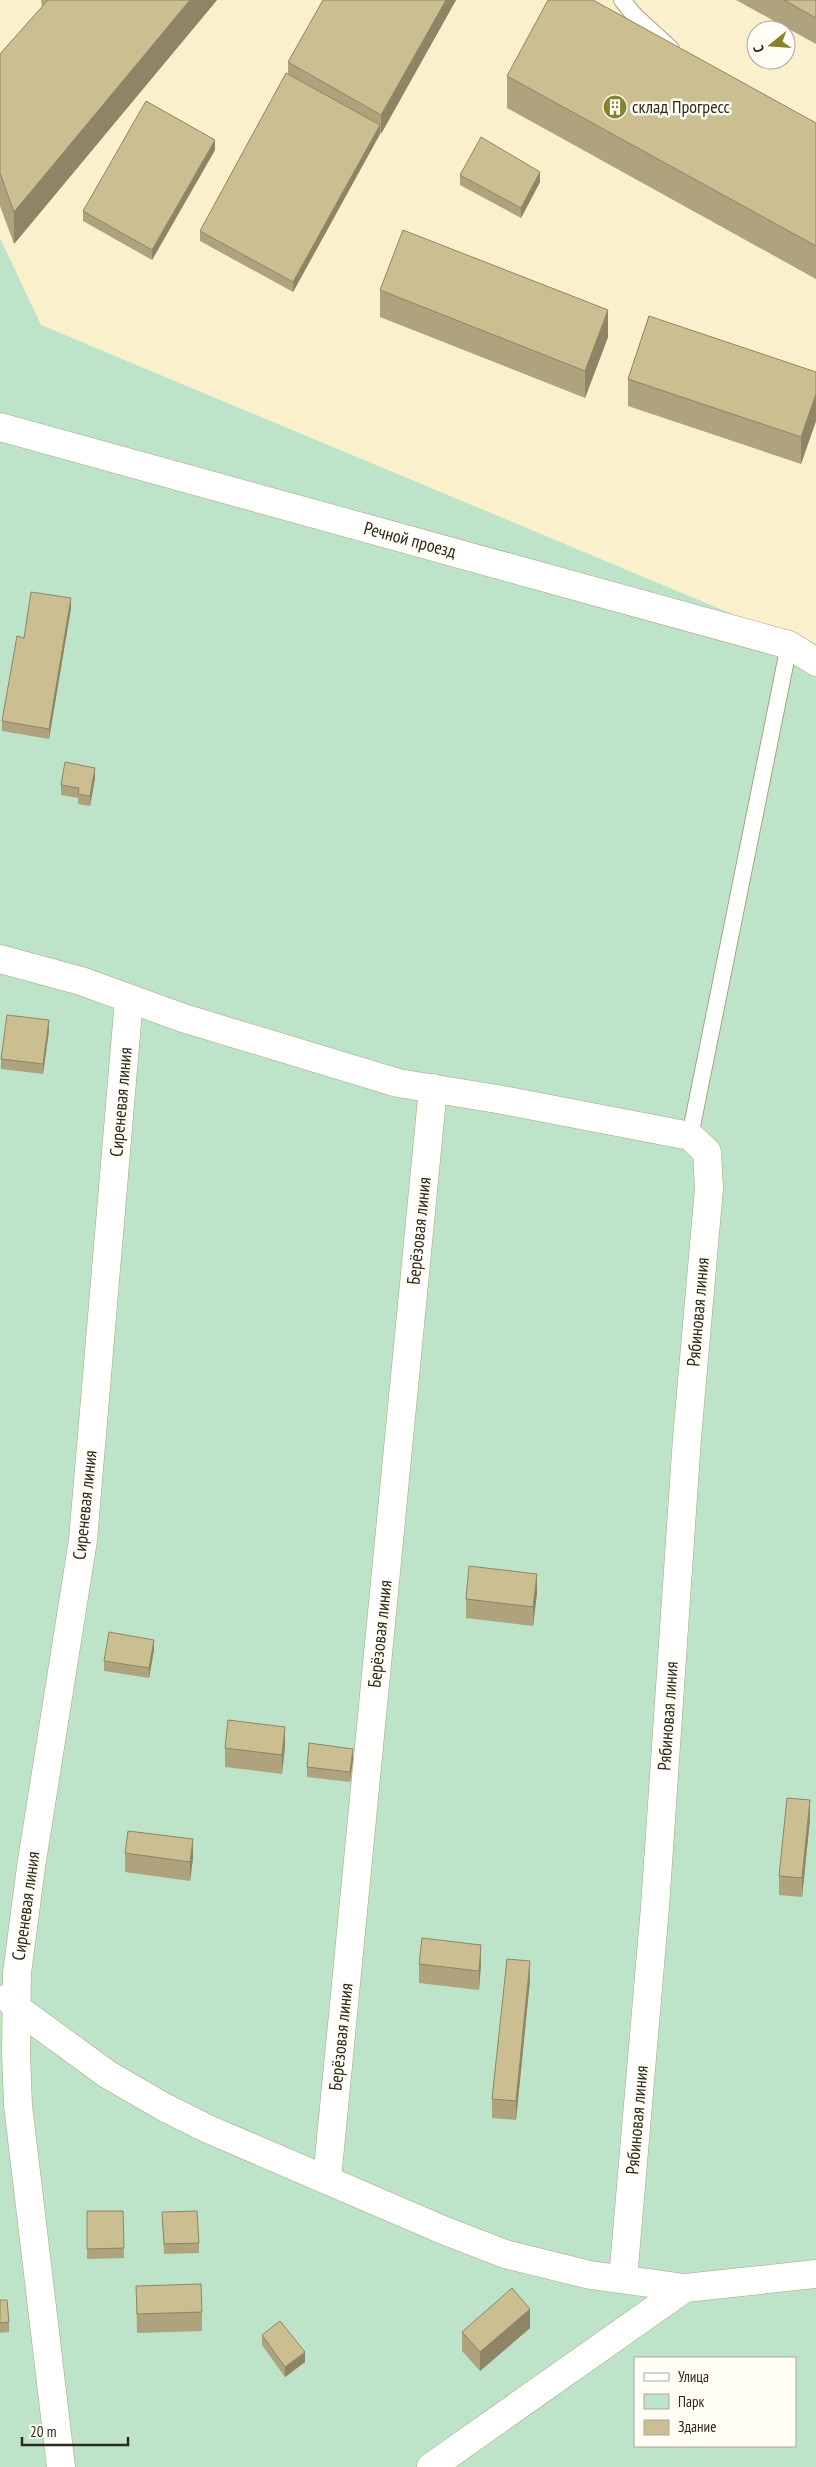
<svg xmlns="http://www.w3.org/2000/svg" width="816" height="2467" font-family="'PT Sans Narrow',sans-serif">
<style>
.green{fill:#bde3c9;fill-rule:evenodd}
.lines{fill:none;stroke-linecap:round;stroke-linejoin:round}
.service-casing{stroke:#aca27f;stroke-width:18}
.minor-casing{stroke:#aca27f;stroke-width:29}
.service{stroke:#fff;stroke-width:16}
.minor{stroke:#fff;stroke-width:28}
.wall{fill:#afa37d}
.shaded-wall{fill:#8e8566}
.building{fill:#cbbe91;stroke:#8e8566}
.labels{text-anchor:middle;stroke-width:5;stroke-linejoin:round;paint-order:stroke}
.poi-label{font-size:18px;fill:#2d291b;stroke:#fffdf6;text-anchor:start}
.street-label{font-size:18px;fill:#2d291b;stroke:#fffdf6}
</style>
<rect width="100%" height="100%" fill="#faf0cb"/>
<path class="green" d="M0,238l41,87 775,324v1818h-816zM635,2358h160v88h-160z"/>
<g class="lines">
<defs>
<path id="service" d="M622,0l13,16 36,33
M690,1136l99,-491"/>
<path id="minor" d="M0,427l789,218 27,17
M0,959l81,22 102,37 215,65 99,16 193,37 17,16 2,36 -22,250 -32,469 -32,372
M8,1998l10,11 89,65 55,32 46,23 235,101 62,24 85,21 95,13 131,-14
M327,2179l106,-1091
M61,2467l-43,-362 -2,-51 1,-81 14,-106 52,-327 46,-541
M431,2467l254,-179"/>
</defs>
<use href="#service" class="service-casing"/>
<use href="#minor" class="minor-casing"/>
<use href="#service" class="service"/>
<use href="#minor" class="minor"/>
</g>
<path class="wall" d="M41,0h176l-203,244 -14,-38v-152l42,-47z
M456,0l-75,134 -1,-1v1l-87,158 -93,-51v-10l88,-157v-12z
M736,0h80v44z
M507,76l309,47v156l-309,-171z
M215,150l-63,110 -69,-39v-10z
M460,175l80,7 -19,36 -61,-33z
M380,290l228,47 -23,61 -205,-81z
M816,372v49l-15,43 -173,-58v-27z
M71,608l-22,131 -47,-8v-10l22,-83z
M95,778l-5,28 -12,-2v-6l-17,-3v-10z
M49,1030l-6,44 -42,-5v-10z
M537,1593l-4,33 -67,-8v-19z
M154,1650l-5,28 -45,-7v-10z
M285,1746l-3,28 -57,-7v-19z
M353,1759l-3,23 -43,-5v-10z
M810,1819l-8,78 -23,-2v-19z
M125,1853l68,5 -3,23 -65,-9z
M419,1964h62l-2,26 -60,-7z
M530,1980l-14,140 -24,-2v-19z
M87,2211h36l1,47 -37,1z
M162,2212l37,31v10l-35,1z
M136,2286l66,26v19l-65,2z
M0,2300l9,22v10l-9,1z
M530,2328l-50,43 -18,-20v-19z
M262,2335l43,27 -20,15 -23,-32z"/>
<path class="shaded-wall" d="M190,0h27l-203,244v-32z
M446,0h10l-75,134v-19z
M380,125v9l-87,158v-10z
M215,140v10l-63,110v-10z
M540,172v10l-19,36v-10z
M608,310v27l-23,61v-27z
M816,394v27l-15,43v-27z
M71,598v10l-22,131v-10z
M95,768v10l-5,28v-10z
M49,1020v10l-6,44v-10z
M537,1574v19l-4,33v-19z
M154,1640v10l-5,28v-10z
M285,1727v19l-3,28v-19z
M353,1749v10l-3,23v-10z
M810,1800v19l-8,78v-19z
M193,1839v19l-3,23v-19z
M481,1945v19l-2,26v-19z
M530,1961v19l-14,140v-19z
M530,2309v19l-50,43v-19z
M305,2352v10l-20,15v-10z"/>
<path class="building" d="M48,0h142l-176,212 -14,-39v-119z
M323,0h123l-65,115 -93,-53z
M548,0h45l223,123v123l-309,-170z
M784,0h32v18z
M286,73l94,52 -87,157 -93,-51z
M146,101l69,39 -63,110 -69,-39z
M481,137l59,35 -19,36 -61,-33z
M403,230l205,80 -23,61 -205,-81z
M649,316l167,56v22l-15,43 -173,-58z
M31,592l40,6 -22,131 -47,-8 15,-85 7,2z
M65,762l30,6 -5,28 -12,-2 1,-6 -18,-3z
M7,1015l42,5 -6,44 -42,-5z
M469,1566l68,8 -4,33 -67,-8z
M109,1632l45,8 -5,28 -45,-7z
M228,1720l57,7 -3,28 -57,-7z
M309,1743l44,6 -3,23 -43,-5z
M787,1798l23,2 -8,78 -23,-2z
M128,1831l65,8 -3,23 -65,-9z
M422,1938l59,7 -2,26 -60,-7z
M507,1959l23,2 -14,140 -24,-2z
M87,2211h36l1,37 -37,1z
M197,2211l2,32 -35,1 -2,-32z
M201,2284l1,28 -65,2 -1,-28z
M512,2288l18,21 -50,43 -18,-20z
M0,2300h7l2,22 -9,1z
M280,2321l25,31 -20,15 -23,-32z"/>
<defs>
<symbol id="building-disc" viewBox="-11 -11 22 22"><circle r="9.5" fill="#84822a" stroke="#fffdf6"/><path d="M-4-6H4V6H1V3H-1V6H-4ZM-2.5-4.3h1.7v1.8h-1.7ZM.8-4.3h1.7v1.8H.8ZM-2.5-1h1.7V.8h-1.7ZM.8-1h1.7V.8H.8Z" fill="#fff"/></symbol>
</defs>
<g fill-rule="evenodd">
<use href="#building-disc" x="601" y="93" width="28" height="28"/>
</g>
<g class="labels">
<g class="poi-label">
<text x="632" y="113">склад Прогресс</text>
</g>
<g class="street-label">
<text transform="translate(410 540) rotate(15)" y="6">Речной проезд</text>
<text transform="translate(121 1102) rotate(-85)" y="6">Сиреневая линия</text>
<text transform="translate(419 1231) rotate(-84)" y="6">Берёзовая линия</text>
<text transform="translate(698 1312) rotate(-85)" y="6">Рябиновая линия</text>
<text transform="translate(85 1505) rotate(-84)" y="6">Сиреневая линия</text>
<text transform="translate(380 1634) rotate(-84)" y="6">Берёзовая линия</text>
<text transform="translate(668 1716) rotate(-86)" y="6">Рябиновая линия</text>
<text transform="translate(26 1906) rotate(-82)" y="6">Сиреневая линия</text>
<text transform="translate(341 2037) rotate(-84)" y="6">Берёзовая линия</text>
<text transform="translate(637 2120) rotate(-85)" y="6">Рябиновая линия</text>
</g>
</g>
<rect x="634" y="2357" width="162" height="90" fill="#fffdf6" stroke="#aba89e"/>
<rect x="644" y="2373" width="25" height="8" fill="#ffffff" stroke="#aba89e"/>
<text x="678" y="2382" font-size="15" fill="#2d291b">Улица</text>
<rect x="644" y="2394" width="25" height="15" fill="#bde3c9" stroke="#aba89e"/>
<text x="678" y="2407" font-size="15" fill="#2d291b">Парк</text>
<rect x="644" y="2420" width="25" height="15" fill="#cbbe91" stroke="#aba89e"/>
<text x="678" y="2432" font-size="15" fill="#2d291b">Здание</text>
<g transform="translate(771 45) rotate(253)"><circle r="24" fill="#fffdf6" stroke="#aba89e"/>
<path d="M0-4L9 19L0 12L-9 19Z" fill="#84822a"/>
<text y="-8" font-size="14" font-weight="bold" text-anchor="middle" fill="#2d291b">С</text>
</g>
<path d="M22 2437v8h106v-8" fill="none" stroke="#2d291b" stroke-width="2.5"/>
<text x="30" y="2437" font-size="15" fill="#2d291b" stroke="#fffdf6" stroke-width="4" paint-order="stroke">20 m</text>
</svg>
